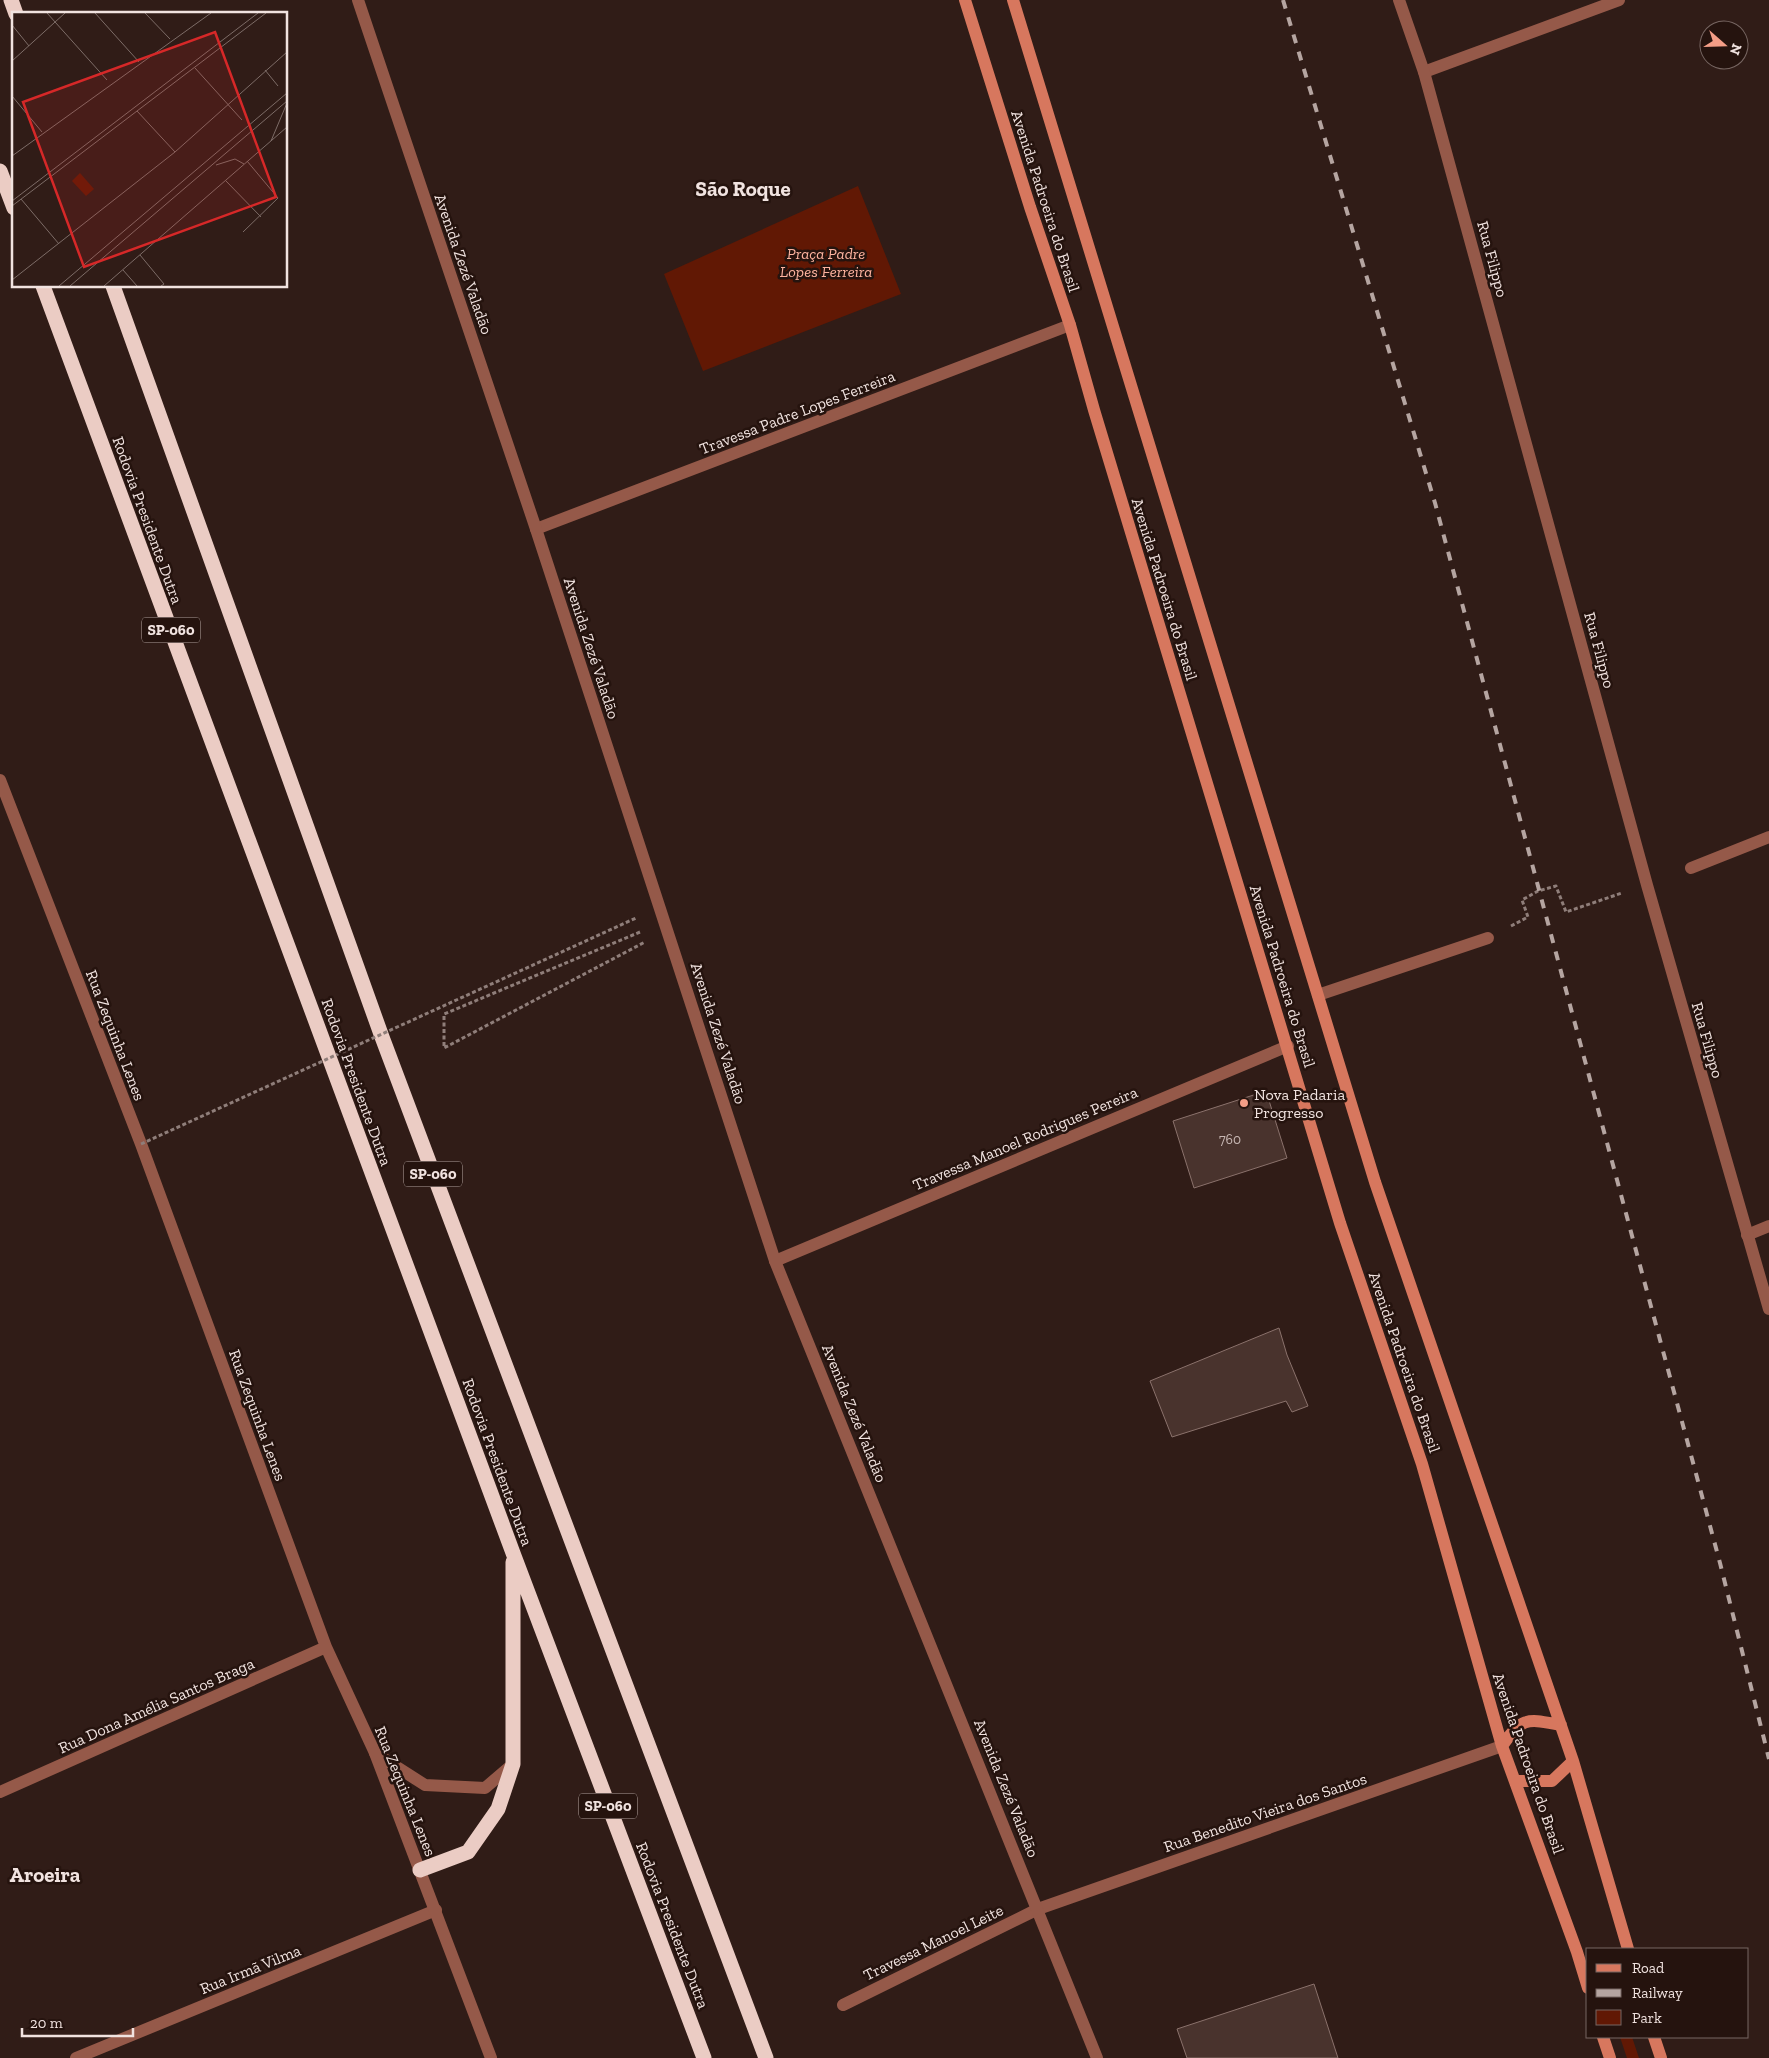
<svg xmlns="http://www.w3.org/2000/svg" width="1769" height="2058" font-family="'Zilla Slab',serif">
<style>
.green{fill:#611804}
.building{fill:#49332d;stroke:#8b726c}
.lines{fill:none;stroke-linecap:round;stroke-linejoin:round}
.path{stroke:#8f7e7a;stroke-width:3;stroke-dasharray:4 2.5;stroke-linecap:butt}
.service{stroke:#955949;stroke-width:12}
.pedestrian{stroke:#955949;stroke-width:12}
.minor{stroke:#955949;stroke-width:12}
.tertiary{stroke:#955949;stroke-width:12}
.secondary{stroke:#d7775e;stroke-width:12}
.motorway{stroke:#ebccc4;stroke-width:15}
.rail{stroke:#b5a5a1;stroke-width:4;stroke-dasharray:9 9;stroke-linecap:butt}
.path-bridge{stroke:#8f7e7a;stroke-width:3;stroke-dasharray:4 2.5;stroke-linecap:butt}
.poi-dot{fill:#f49e87;stroke:#25130e;stroke-width:2}
.labels{text-anchor:middle;stroke-width:5;stroke-linejoin:round;paint-order:stroke}
.number-label{font-size:14px;fill:#c7b7b3}
.shield{fill:#25130e;stroke:#b4a5a1;stroke-width:1}
.shield-label{font-size:15px;font-weight:bold;fill:#f1e3e0}
.street-label{font-size:16px;fill:#f1e3e0;stroke:#25130e}
.park-label{font-size:16px;font-style:italic;fill:#feb39f;stroke:#25130e}
.poi-label{font-size:16px;fill:#f1e3e0;stroke:#25130e;text-anchor:start}
.district-label{font-size:21px;font-weight:bold;fill:#f1e3e0;stroke:#25130e}
.inset-road{fill:none;stroke:#7d6c67;stroke-width:1}
.view{fill:#d62828;fill-opacity:0.15;stroke:#d62828;stroke-width:2.5}
.inset-edge{fill:none;stroke:#f1e3e0;stroke-width:2.5}
</style>
<rect width="100%" height="100%" fill="#301c17"/>
<path class="green" d="M858,186l43,108 -198,77 -39,-97z
M1620,2037h12l7,21h-12z"/>
<path class="building" d="M1266,1091l21,67 -93,30 -21,-67z
M1279,1328l8,27 21,51 -16,6 -6,-11 -114,36 -22,-56z
M1314,1984l24,74h-151l-10,-29z"/>
<g class="lines">
<path class="path" d="M1511,926l17,-9 -6,-17 16,-9 18,-5 10,26 56,-19
M640,932l-196,82v34l201,-106"/>
<path class="service" d="M536,529l534,-204"/>
<path class="pedestrian" d="M1318,995l170,-57"/>
<path class="minor" d="M1424,72l195,-72
M0,780l141,364 185,503 49,106
M1691,868l78,-31
M1747,1235l22,-9
M775,1261l513,-215
M0,1792l326,-145
M843,2005l195,-96 464,-163
M76,2058l360,-148"/>
<path class="tertiary" d="M358,0l178,529 239,732 322,797
M1399,0l25,72 223,813 122,424
M375,1753l116,305
M375,1753l50,32 60,3 28,-24"/>
<path class="secondary" d="M965,0l65,207 40,118 24,85 246,813 82,241 80,282 75,206 11,36
M1013,0l362,1182 198,579 55,188
M1502,1746c21,-30 25,-27 59,-21
M1516,1781h36l21,-20
M1603,2037l7,21
M1654,2037l7,21"/>
<path class="motorway" d="M11,0l5,14
M0,171l14,37
M43,286l470,1267 191,505
M113,286l269,751 384,1021
M420,1870l48,-18 30,-43 15,-45v-202"/>
<path class="rail" d="M1283,0l152,503 285,1060 49,196"/>
<path class="path-bridge" d="M141,1144l495,-226"/>
</g>
<circle class="poi-dot" cx="1244" cy="1103" r="5"/>
<g class="labels">
<g class="number-label">
<text x="1230" y="1144">760</text>
</g>
<g class="shield">
<rect x="142" y="617.5" width="58" height="25" rx="4"/>
<rect x="404" y="1161.5" width="58" height="25" rx="4"/>
<rect x="579" y="1793.5" width="58" height="25" rx="4"/>
</g>
<g class="shield-label">
<text x="171" y="635">SP-060</text>
<text x="433" y="1179">SP-060</text>
<text x="608" y="1811">SP-060</text>
</g>
<g class="street-label">
<text transform="translate(1046 201) rotate(72)" y="6">Avenida Padroeira do Brasil</text>
<text transform="translate(1493 259) rotate(75)" y="6">Rua Filippo</text>
<text transform="translate(464 264) rotate(71)" y="6">Avenida Zezé Valadão</text>
<text transform="translate(797 412) rotate(-21)" y="6">Travessa Padre Lopes Ferreira</text>
<text transform="translate(148 520) rotate(70)" y="6">Rodovia Presidente Dutra</text>
<text transform="translate(1165 589) rotate(73)" y="6">Avenida Padroeira do Brasil</text>
<text transform="translate(592 648) rotate(72)" y="6">Avenida Zezé Valadão</text>
<text transform="translate(1600 650) rotate(75)" y="6">Rua Filippo</text>
<text transform="translate(1283 976) rotate(73)" y="6">Avenida Padroeira do Brasil</text>
<text transform="translate(719 1033) rotate(72)" y="6">Avenida Zezé Valadão</text>
<text transform="translate(116 1035) rotate(69)" y="6">Rua Zequinha Lenes</text>
<text transform="translate(1708 1040) rotate(74)" y="6">Rua Filippo</text>
<text transform="translate(357 1082) rotate(70)" y="6">Rodovia Presidente Dutra</text>
<text transform="translate(1025 1138) rotate(-23)" y="6">Travessa Manoel Rodrigues Pereira</text>
<text transform="translate(1405 1362) rotate(71)" y="6">Avenida Padroeira do Brasil</text>
<text transform="translate(855 1413) rotate(68)" y="6">Avenida Zezé Valadão</text>
<text transform="translate(258 1415) rotate(70)" y="6">Rua Zequinha Lenes</text>
<text transform="translate(498 1462) rotate(70)" y="6">Rodovia Presidente Dutra</text>
<text transform="translate(156 1705) rotate(-24)" y="6">Rua Dona Amélia Santos Braga</text>
<text transform="translate(1529 1763) rotate(71)" y="6">Avenida Padroeira do Brasil</text>
<text transform="translate(1007 1788) rotate(68)" y="6">Avenida Zezé Valadão</text>
<text transform="translate(406 1791) rotate(68)" y="6">Rua Zequinha Lenes</text>
<text transform="translate(1265 1812) rotate(-19)" y="6">Rua Benedito Vieira dos Santos</text>
<text transform="translate(673 1925) rotate(69)" y="6">Rodovia Presidente Dutra</text>
<text transform="translate(933 1942) rotate(-26)" y="6">Travessa Manoel Leite</text>
<text transform="translate(250 1969) rotate(-22)" y="6">Rua Irmã Vilma</text>
</g>
<g class="park-label">
<text x="826" y="259">Praça Padre<tspan x="826" dy="18">Lopes Ferreira</tspan></text>
</g>
<g class="poi-label">
<text x="1254" y="1100">Nova Padaria<tspan x="1254" dy="18">Progresso</tspan></text>
</g>
<g class="district-label">
<text x="743" y="196">São Roque</text>
<text x="45" y="1882">Aroeira</text>
</g>
</g>
<g transform="translate(12 12)">
<rect width="275" height="275" fill="#301c17"/>
<path d="M68,161l14,16 -8,7 -14,-15z" fill="#611804"/>
<path class="inset-road" d="M35,1l60,67M83,1l44,49M133,1l25,26M0,13l17,21M0,49l53,-48M183,56l47,52M253,58l13,16M0,84l30,36M125,99l38,41M259,129l16,-38M0,144l199,-143M204,153l19,-6 9,5M214,169l35,36M9,187l38,45M0,189l246,-188M0,194l254,-193M231,220l35,-34 -31,-37M128,243l24,29 -3,2M111,258l14,16M0,268l163,-128 112,-100M47,274l228,-193M58,274l217,-185M92,274l183,-159"/>
<path class="view" d="M203,20l61,165 -192,70 -61,-165z"/>
<rect width="275" height="275" class="inset-edge"/>
</g>
<rect x="1586" y="1948" width="162" height="90" fill="#25130e" stroke="#776662"/>
<rect x="1596" y="1964" width="25" height="8" fill="#d7775e" stroke="#776662"/>
<text x="1632" y="1973" font-size="15" fill="#f1e3e0">Road</text>
<rect x="1596" y="1989" width="25" height="8" fill="#b5a5a1" stroke="#776662"/>
<text x="1632" y="1998" font-size="15" fill="#f1e3e0">Railway</text>
<rect x="1596" y="2010" width="25" height="15" fill="#611804" stroke="#776662"/>
<text x="1632" y="2023" font-size="15" fill="#f1e3e0">Park</text>
<g transform="translate(1724 45) rotate(110)"><circle r="24" fill="#25130e" stroke="#776662"/>
<path d="M0-4L9 19L0 12L-9 19Z" fill="#f49e87"/>
<text y="-8" font-size="14" font-weight="bold" text-anchor="middle" fill="#f1e3e0">N</text>
</g>
<path d="M22 2028v8h111v-8" fill="none" stroke="#f1e3e0" stroke-width="2.5"/>
<text x="30" y="2028" font-size="15" fill="#f1e3e0" stroke="#25130e" stroke-width="4" paint-order="stroke">20 m</text>
</svg>
